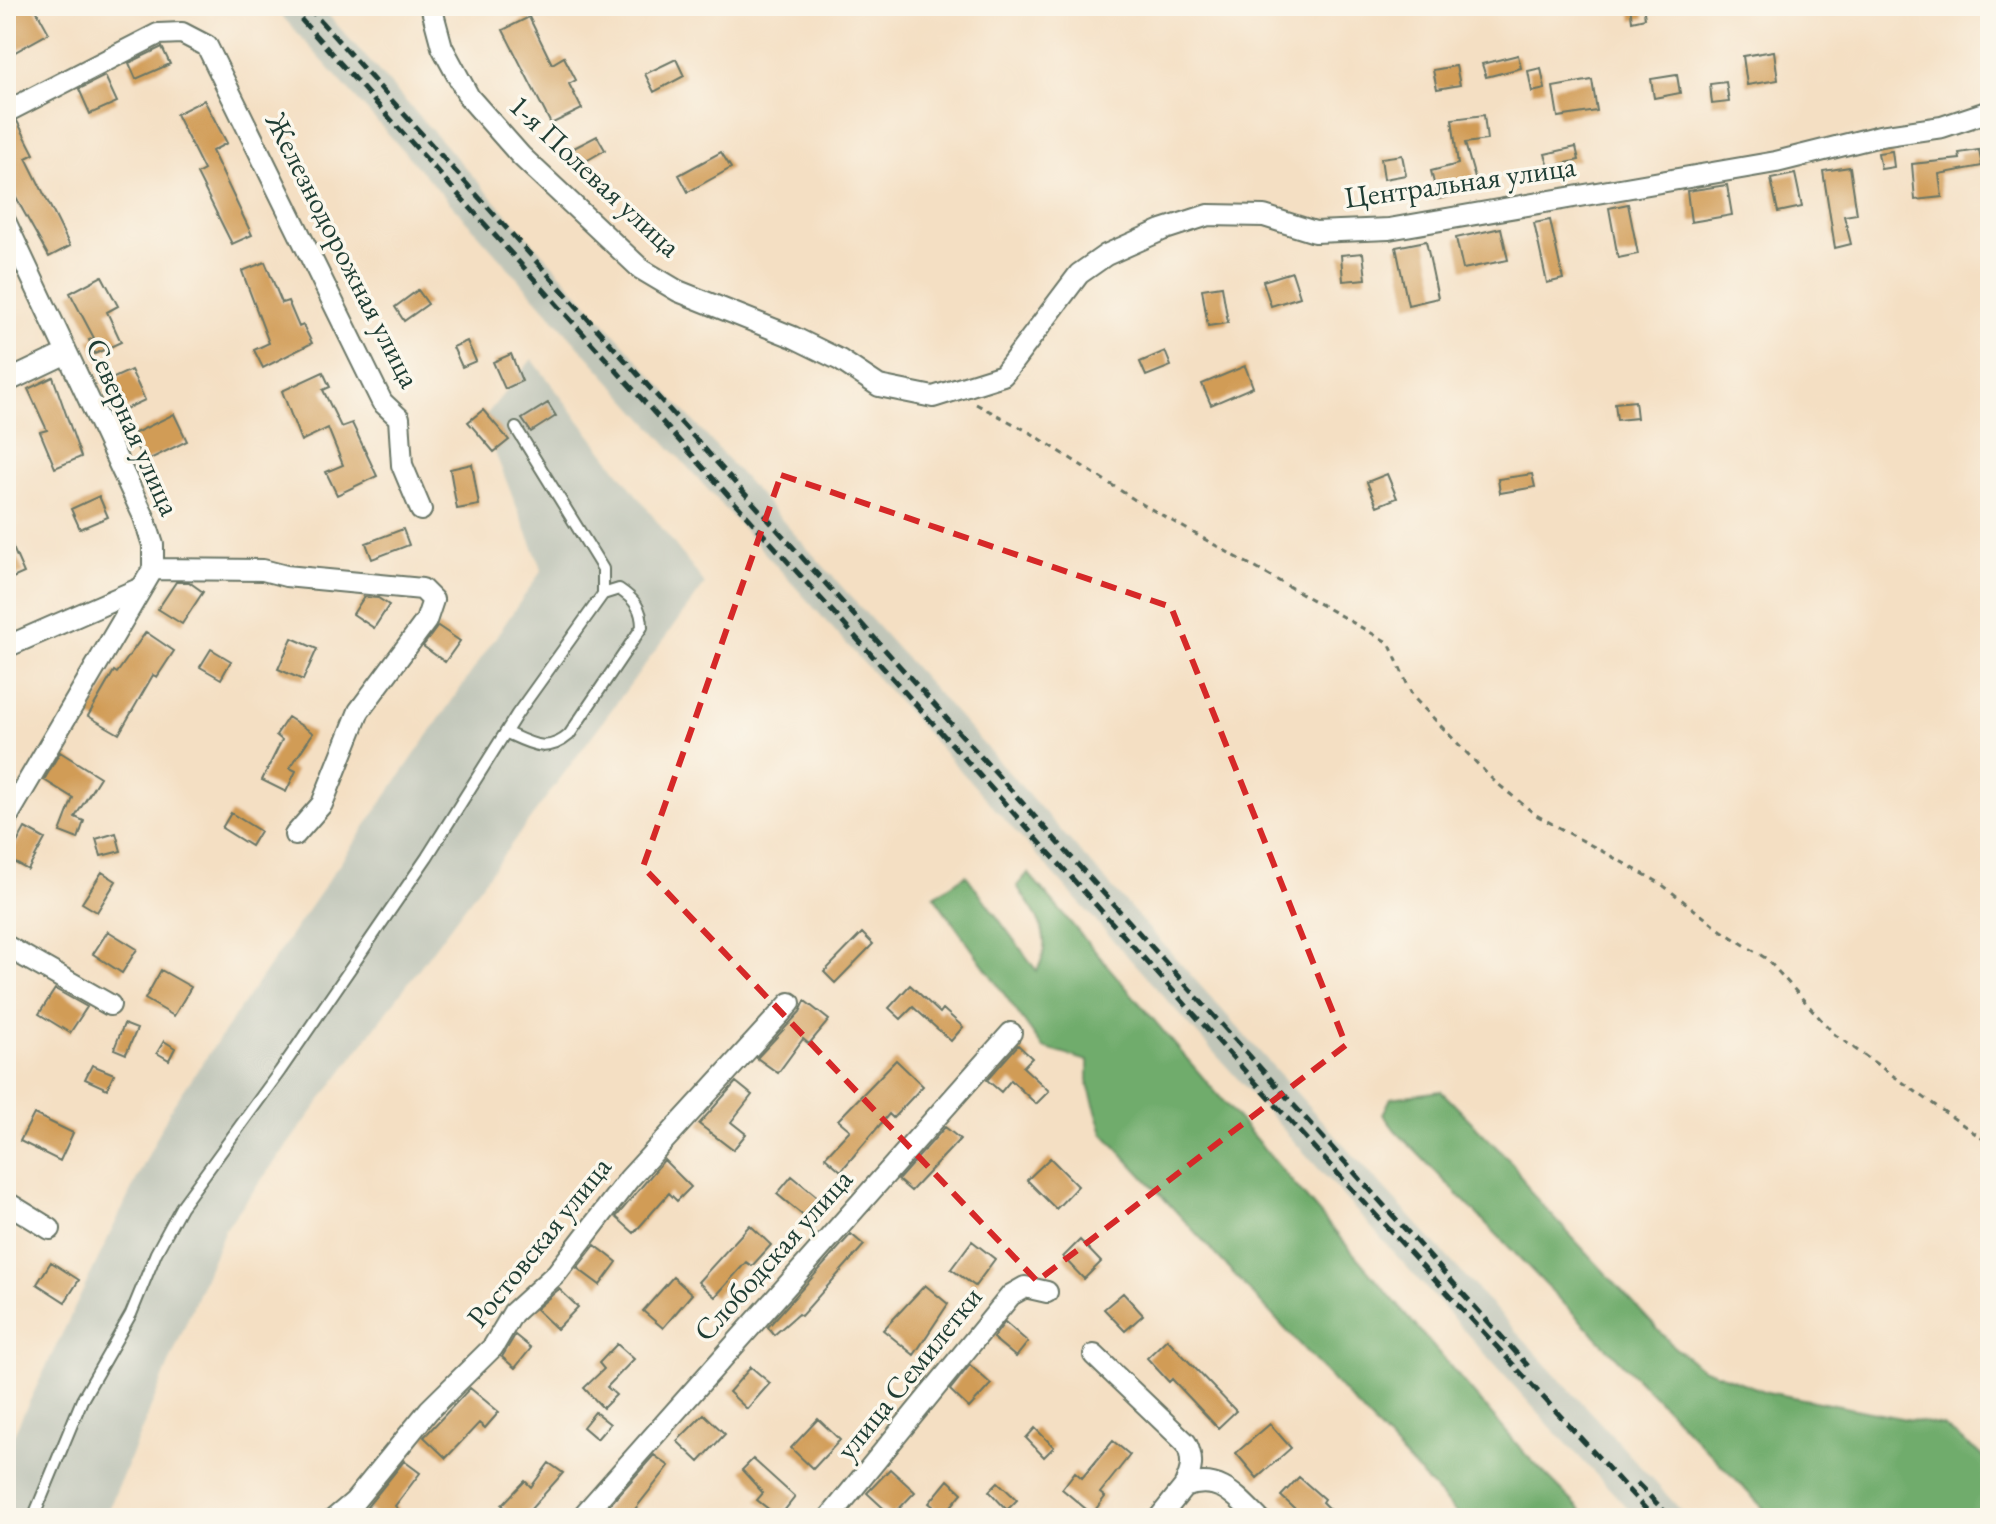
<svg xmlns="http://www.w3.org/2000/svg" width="1996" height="1524" font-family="'EB Garamond',serif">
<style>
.industrial{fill:#c1c6b9}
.forest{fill:#70ac6c;stroke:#487450;stroke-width:2}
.building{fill:#d19c56}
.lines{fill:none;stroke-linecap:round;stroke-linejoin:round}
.lane-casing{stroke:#6a7666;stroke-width:14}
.street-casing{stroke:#6a7666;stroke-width:24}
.path{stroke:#6a7666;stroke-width:3;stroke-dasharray:6 6;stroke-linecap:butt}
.lane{stroke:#fff;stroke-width:10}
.street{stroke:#fff;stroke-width:20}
.rail{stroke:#1f3d34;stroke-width:5;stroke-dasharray:12 6;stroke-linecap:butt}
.marked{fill:none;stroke:#d62828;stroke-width:6;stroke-dasharray:16 10;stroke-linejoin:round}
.labels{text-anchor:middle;stroke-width:7;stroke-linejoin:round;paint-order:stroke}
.street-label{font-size:30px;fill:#1f3d34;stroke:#fbf7ec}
</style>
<rect width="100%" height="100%" fill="#fbf7ec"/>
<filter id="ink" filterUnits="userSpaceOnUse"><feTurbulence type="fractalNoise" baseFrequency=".0125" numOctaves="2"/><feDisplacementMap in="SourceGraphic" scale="16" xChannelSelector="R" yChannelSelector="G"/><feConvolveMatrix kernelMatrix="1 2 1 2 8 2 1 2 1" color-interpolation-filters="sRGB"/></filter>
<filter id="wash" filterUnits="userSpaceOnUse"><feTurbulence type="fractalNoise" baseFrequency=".006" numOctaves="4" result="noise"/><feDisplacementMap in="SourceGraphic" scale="32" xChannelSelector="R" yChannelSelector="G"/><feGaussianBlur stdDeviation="1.8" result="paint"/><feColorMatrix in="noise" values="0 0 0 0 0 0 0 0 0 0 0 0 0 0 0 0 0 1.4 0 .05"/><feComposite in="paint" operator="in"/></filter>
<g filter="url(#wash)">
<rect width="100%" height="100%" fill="#f4dfc3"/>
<path class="industrial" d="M273,6h47l1001,1114 367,398h-51l-89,-94z
M532,359l173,225 -480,645 -120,289h-99v-68l164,-340 372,-540 -60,-150z"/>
<path class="forest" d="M1028,873l498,582 63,63h-128l-358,-385 -15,-48v-24l-45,-13 -109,-152 32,-21 71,96c18,-36 0,-54 -20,-85z
M1441,1091l72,73 19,30 142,153 28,21 65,24 176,34 47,36v56h-217l-378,-388 -12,-16 8,-16z"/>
<g id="blocks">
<path class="building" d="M27,6h7l15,27 -43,24v-40z
M1630,6h13l2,12 -13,3z
M529,17l23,47 12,-7 12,23 -7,4 13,25 -31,15 -48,-94z
M162,47l8,17 -34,15 -7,-16z
M1774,51l4,29 -31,5 -4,-29z
M1518,55l3,13 -35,9 -4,-13z
M676,59l8,17 -30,16 -9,-18z
M1456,66l4,19 -23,4 -4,-19z
M1541,68l4,21 -13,3 -4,-21z
M1677,75l3,18 -26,5 -3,-19z
M105,76l12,26 -27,12 -11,-25z
M1592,80l5,31 -39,6 -5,-30z
M1726,82l3,20 -17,2 -2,-20z
M204,100l23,43 -15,8 40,84 -20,9 -35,-70 7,-4 -28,-56z
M1484,115l3,25 -22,3 13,46 -40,10 -7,-28 27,-7 -6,-45z
M17,121l17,33 -8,4 44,88 -21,11 -43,-77 8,-3 -8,-15v-37z
M597,136l8,14 -24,14 -9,-15z
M1576,147l3,13 -30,7 -4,-13z
M1979,150l3,16 -43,8 3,23 -27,3 -3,-36 48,-5 -1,-6z
M1892,151l2,16 -13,2 -3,-16z
M721,152l10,16 -43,24 -9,-17z
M1402,155l4,20 -22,4 -3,-21z
M1850,167l7,47 -13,2 7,28 -16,4 -12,-77z
M1795,174l7,33 -24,5 -7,-33z
M1727,185l5,30 -41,7 -4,-31z
M1628,204l10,50 -20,4 -9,-50z
M1550,220l13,59 -16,4 -13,-60z
M1501,228l7,32 -45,9 -7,-31z
M1426,241l12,57 -30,7 -12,-58z
M1363,253l3,26 -23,2 -2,-26z
M265,262l17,41 6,-2 11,26 4,-2 9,18 -49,25 -9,-18 15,-7 -27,-72z
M1292,272l8,25 -29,9 -8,-25z
M102,276l16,30 -11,6 14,30 -26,12 -6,-14 5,-2 -24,-45z
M1222,286l6,37 -20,3 -6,-37z
M418,290l10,14 -24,17 -9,-14z
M467,341l9,20 -14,6 -9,-20z
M1165,351l6,15 -25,10 -6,-14z
M511,354l11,27 -17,8 -12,-27z
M1245,366l8,21 -42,18 -9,-21z
M131,370l14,30 -26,12 -14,-30z
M323,372l7,15 -7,3 18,37 11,-4 25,53 -40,19 -11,-23 17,-7 -15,-37 -27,13 -19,-50z
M53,377l28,80 -26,11 -15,-36 7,-2 -19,-41z
M1635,401l2,17 -20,2 -2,-17z
M548,403l8,13 -25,16 -9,-13z
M483,410l26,30 -15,12 -26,-30z
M174,414l13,27 -43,21 -13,-27z
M472,464l7,41 -22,4 -7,-40z
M1387,474l10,24 -20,8 -10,-24z
M1532,474l3,13 -35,6 -2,-14z
M99,496l9,21 -28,12 -9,-20z
M403,529l6,16 -37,14 -6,-16z
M6,532l18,41 -18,8z
M176,582h13l14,10 -21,32 -24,-15z
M364,597l14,1 11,7 -15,23 -21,-14z
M438,626l22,15 -15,21 -22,-16z
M146,632l28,19 -17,26 -4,-2 -34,59 -31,-18 26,-45 3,2z
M292,638l25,11 -14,31 -25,-11z
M211,649l20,12 -10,18 -21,-12z
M288,717l25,16 -23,35 6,3 -10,21 -24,-12 20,-40 -6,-5z
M60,752l40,25 -25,40 9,4 -6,18 -18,-7 13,-34 -29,-18z
M231,813l29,18 -9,15 -29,-18z
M25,828l20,11 -17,31 -20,-11z
M116,833l5,18 -20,5 -5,-17z
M102,872l14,9 -19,31 -15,-9z
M108,931l29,18 -15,24 -29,-19z
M862,933l11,11 -38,39 -11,-11z
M161,970l30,17 -17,29 -29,-17z
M910,985l30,28 3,-4 20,18 -12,14 -38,-34 -12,12 -12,-11z
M55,989l32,18 -17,26 -31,-19z
M805,1001l24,19 -20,24 -6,-5 -25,34 -21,-15 43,-46z
M124,1024l13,5 -11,25 -12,-5z
M164,1041l11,7 -6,12 -12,-7z
M1018,1045l14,13 -9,9 26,24 -13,13 -25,-24 -10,12 -14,-12z
M896,1060l27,26 -30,32 -4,-4 -48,57 -16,-14 25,-27 -12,-10z
M92,1065l22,9 -7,15 -22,-10z
M736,1082l16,13 -21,27 15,12 -13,16 -34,-26z
M34,1114l39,19 -13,28 -40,-20z
M945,1127l15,12 -49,52 -13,-11z
M1050,1158l28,28 -22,23 -29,-29z
M664,1160l27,27 -14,14 -8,-8 -35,40 -18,-16z
M792,1176l28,23 -15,18 -28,-23z
M750,1225l21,20 -19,21 -6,-4 -31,35 -17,-15z
M851,1234l13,11 -63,71 -3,-2 -24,21 -6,-8z
M1080,1240l21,22 -17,17 -21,-22z
M972,1241l23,18 -20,27 -24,-17z
M595,1245l22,17 -17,23 -23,-17z
M51,1262l28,18 -14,22 -28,-18z
M673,1277l19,17 -29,34 -20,-17z
M925,1285l23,19 -34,51 -31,-25z
M559,1289l19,18 -21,22 -21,-20z
M1123,1293l20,22 -18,16 -21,-22z
M1005,1322l23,20 -12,15 -23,-19z
M515,1335l16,13 -16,20 -13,-11z
M1167,1339l69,72 -18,17 -46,-49 -3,3 -22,-24z
M617,1344l17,15 -27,28 9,8 -13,13 -19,-20 20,-19 -5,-6z
M970,1365l21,19 -22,24 -19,-18z
M751,1367l19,16 -23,26 -18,-17z
M470,1388l29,24 -14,16 -6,-5 -33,35 -22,-21z
M595,1412l15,12 -13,15 -14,-12z
M704,1414l21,20 -26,28 -22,-21z
M818,1419l22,21 -27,29 -22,-21z
M1270,1424l21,24 -34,30 -21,-25z
M1035,1428l19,19 -10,10 -18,-19z
M1113,1441l17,14 -30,38 5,4 -13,17 -30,-25 13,-17 7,6z
M654,1455l15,11 -41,52h-30z
M753,1459l42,38 -16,20 -22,-17 6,-7 -21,-23z
M404,1461l16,12 -25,33 3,3 -8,9h-12l-11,-11z
M549,1463l14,10 -40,45h-7l-14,-13 23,-24 6,6z
M890,1469l25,23 -23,24 -25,-23z
M1299,1477l25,22 -2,3 16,16h-33l-24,-22z
M948,1480l14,13 -18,22 -15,-12z
M998,1482l19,18 -10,10 -18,-19z"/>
</g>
</g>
<g filter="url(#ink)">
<use href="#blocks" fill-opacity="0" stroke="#6a7666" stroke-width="2"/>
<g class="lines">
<defs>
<path id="lane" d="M507,733c24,11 40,21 62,2l73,-108c0,-19 -8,-28 -23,-38l-16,5
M33,1518l49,-118 49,-86 25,-61 25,-46 99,-136 147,-214 90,-143 86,-120v-25l-87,-141"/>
<path id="street" d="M431,6l11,41 27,50 52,59 120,113 37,22 115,46 47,23 39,26 54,11 70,-22 76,-101 27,-19 56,-25 46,-15 56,1 51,16 74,-3 387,-67 104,-26 62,-9 48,-16
M6,112l152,-78 24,-1 25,13 175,356 17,16 3,47 19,45
M6,223l138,294 9,28v24l-147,250
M6,382l61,-29
M153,569l110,1 23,6 136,13 11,11 -7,21 -67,90 -37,93 -27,31
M6,647l135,-59
M6,946l104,59
M6,1202l44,27
M1094,1355l92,88c8,17 6,27 -2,44 34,-13 51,8 74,31
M335,1518l19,-16 75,-92 64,-63 20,-34 43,-39 73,-95 161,-176
M581,1518l430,-485
M829,1518l182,-223 14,-8 22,5
M1159,1518l25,-31"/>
</defs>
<use href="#lane" class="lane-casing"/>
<use href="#street" class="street-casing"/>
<path class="path" d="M976,404l55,29 104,67 254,143 24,54 80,83 43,35 124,68 62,48 45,28 67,75 156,110"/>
<use href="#lane" class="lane"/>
<use href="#street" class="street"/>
<path class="rail" d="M289,6l1018,1134 347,378
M307,6l1221,1360
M1637,1483l34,35"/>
</g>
</g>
<path class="marked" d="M781,475l390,132 175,438 -309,236 -394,-414z"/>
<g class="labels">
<g class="street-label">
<text transform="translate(595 176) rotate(43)" y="10">1-я Полевая улица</text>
<text transform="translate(1460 182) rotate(-8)" y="10">Центральная улица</text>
<text transform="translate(343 250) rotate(63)" y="10">Железнодорожная улица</text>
<text transform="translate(133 427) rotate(66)" y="10">Северная улица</text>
<text transform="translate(539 1242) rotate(-51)" y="10">Ростовская улица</text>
<text transform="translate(773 1255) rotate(-48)" y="10">Слободская улица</text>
<text transform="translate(909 1373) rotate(-51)" y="10">улица Семилетки</text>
</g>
</g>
<rect width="1996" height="1524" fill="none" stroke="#fbf7ec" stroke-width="32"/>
</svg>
